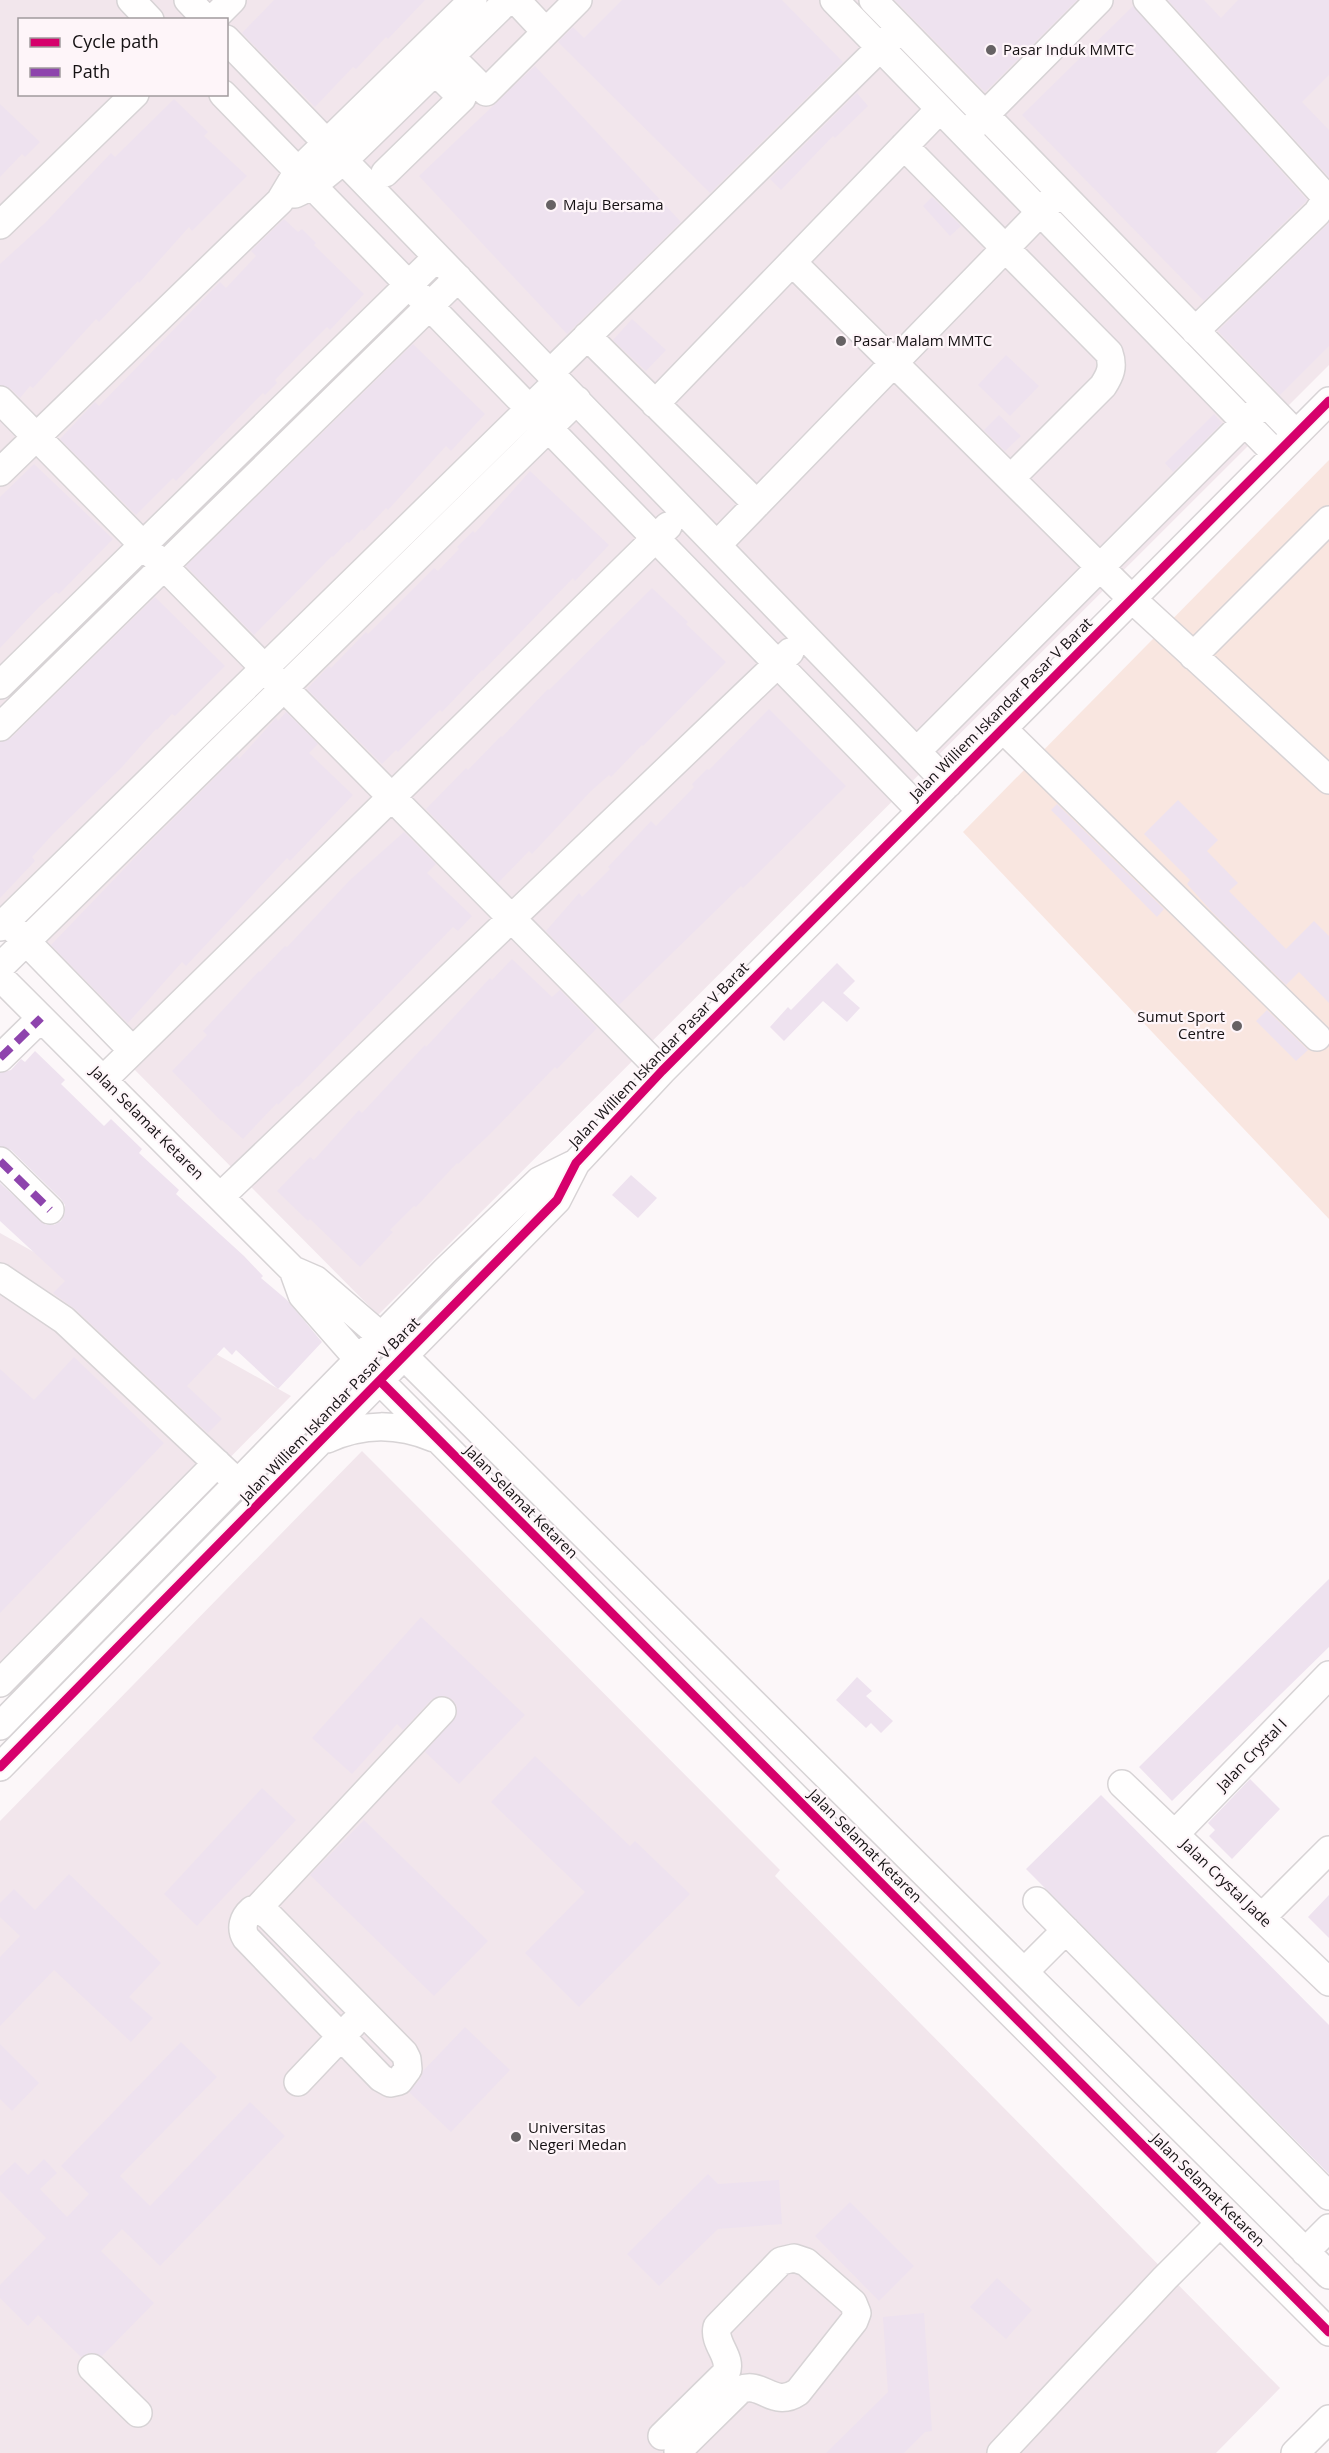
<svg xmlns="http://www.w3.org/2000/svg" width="1329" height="2453" font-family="'Open Sans',sans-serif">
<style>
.built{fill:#f2e6ec;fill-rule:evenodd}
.green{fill:#f9e6e0}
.building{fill:#eee2ef}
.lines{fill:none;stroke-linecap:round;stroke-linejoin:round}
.minor-casing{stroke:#d7d3d5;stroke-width:30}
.minor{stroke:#fffefe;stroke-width:27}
.quiet{stroke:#8e44ad;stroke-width:8;stroke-dasharray:15 8;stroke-linecap:butt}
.cycleway-casing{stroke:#fef5f9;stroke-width:13}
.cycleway{stroke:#d6006c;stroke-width:9}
.poi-dot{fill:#666264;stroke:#fef5f9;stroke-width:2}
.labels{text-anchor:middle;stroke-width:4.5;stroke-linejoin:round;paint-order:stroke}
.poi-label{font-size:15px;fill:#151113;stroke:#fef5f9;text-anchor:start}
.street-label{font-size:15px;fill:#151113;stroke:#fef5f9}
</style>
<rect width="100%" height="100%" fill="#fcf7f9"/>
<path class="built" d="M0,0h1329v365l-951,950 -378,-381zM20,20h206v74h-206z
M0,1233l291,163 -291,294z
M362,1451l418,419 -5,6 505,512 -64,65h-1216v-632z"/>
<path class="green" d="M1329,460v759l-366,-387z"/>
<path class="building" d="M274,0h151l-37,39 -2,-2 -30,32 -3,-2 -38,40 -73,-74z
M622,0h160l61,62 -133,131 -152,-151 15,-15 11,11z
M895,0h182l-92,92z
M1168,0h36l17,18 17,-18h91v75l-27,27 27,28v47z
M1133,6l174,194 -103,101 -182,-186z
M535,66l146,156 -114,112 -148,-158z
M857,93l11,13 -33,32 -2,-2 -52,54 -11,-11z
M174,99l34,33 -4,4 43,40 -55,55 -3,-4 -50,56 -1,-2 -39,41 -3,-3 -63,69 -3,-2 -10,12 -9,-9 -11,-4v-121l45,-41 66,-70 4,4z
M0,104l40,38 -15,15 -3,-3 -22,23z
M932,197l29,29 -11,10 -27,-30z
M284,219l14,13 4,-3 14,14 -2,2 50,49 -34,36 -3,-3 -28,28 -24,25 2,3 -12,12 -2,-2 -87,88 -3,-3 -37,37 -76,-76 35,-37 4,4 121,-124 6,6 30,-32 -5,-5z
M1329,223v123l-49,49 -62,-64z
M632,319l34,31 -20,21 -33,-31z
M413,344l72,70 -34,37 -5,-5 -58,64 -2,-2 -22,23 -2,-2 -13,14 -2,-1 -14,15 -1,-1 -78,79 -68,-69z
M1006,355l33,31 -29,30 -32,-31z
M1214,414l8,9 -49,49 -8,-9z
M999,415l22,21 -16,15 -21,-21z
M34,464l79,75 -54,55 -3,-2 -17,15 -39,41v-151z
M530,471l79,74 -34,36 -2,-3 -90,93 -1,-1 -40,42 -2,-2 -42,42 -2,-2 -14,14 -75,-75 22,-23 2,2 35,-36 2,2 66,-66 4,3 21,-22 -2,-2 16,-16 2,2z
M652,588l36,34 -2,2 40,38 -83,84 -1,-1 -31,32 -2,-2 -19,17 -58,62 -3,-3 -31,32 -72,-74 40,-41 2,2 33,-34 1,1 46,-48 1,1z
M155,597l70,69 -50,50 -3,-2 -15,16 -1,-1 -35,39 -68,66 -21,23 3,4 -35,37v-156l11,-4z
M769,709l77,77 -103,102 -2,-2 -122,119 -73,-74 33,-38 3,4 28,-28 -2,-2 43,-46 5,5 38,-39 -2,-3 15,-15 2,1z
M286,712l32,32 -9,9 44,42 -63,66 -3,-3 -101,108 -4,-4 -54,61 -77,-78 97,-101 89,-88 2,3 37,-41 2,3z
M1178,800l40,40 -11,11 31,32 -9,8 57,58 28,-28 15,15v67l-30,-31 -13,13 -73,-72 -26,-29 3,-4 -46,-46z
M1057,804l107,105 -7,8 -106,-107z
M404,832l32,32 -9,9 45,43 -14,15 -5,-4 -155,160 -1,-1 -19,19 -1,-2 -34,36 -21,-19 -1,1 -49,-50 35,-36 -4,-4 56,-60 1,1 25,-26 2,1 63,-67z
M512,959l40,38 8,-7 37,38 -40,41 -2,-2 -65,67 -32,30 -1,-1 -41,44 -2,-1 -24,24 3,2 -33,35 -50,-48 -2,2 -31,-30 33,-34 4,3 45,-50 3,3 63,-68 1,2 64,-69 2,2z
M837,963l18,18 -12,12 17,15 -13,14 -24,-21 -39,40 -14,-14 18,-20 3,3z
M1267,1010l41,40 -12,11 -40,-40z
M35,1051l30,29 -4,4 43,42 7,-7 31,30 -3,4 40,37 -3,4 68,62 19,20 -2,2 26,22 35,42 -44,47 -42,-39 -4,5 -8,-8 -37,39 35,33 -14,14 -133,-124 -22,-16 12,-12 -65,-60v-38l46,42h8l7,-4 4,-8v-8l-4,-6 -50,-49 -11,-4v-73l11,-3 10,-11 4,3z
M631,1175l26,23 -19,20 -26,-23z
M74,1357l90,86 -164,170v-244l34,31z
M1329,1579v68l-157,154 -33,-34z
M421,1617l104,98 -66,69 -34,-32 32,-37v-9l-4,-6 -7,-4h-8l-7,4 -28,30 -6,-6 -45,50 -40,-36z
M857,1677l15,14 -6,5 27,25 -12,12 -10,-10 -5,5 -30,-28z
M535,1756l95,90 5,-5 55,53 -111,113 -54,-54 60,-61 -94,-90z
M1250,1779l30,30 -48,50 -23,-23 6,-6 -7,-7z
M262,1788l34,32 -99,106 -33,-32z
M1101,1795l228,230v149l-303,-305z
M364,1820l124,121 -54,55 -124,-121z
M69,1874l92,89 -32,34 24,21 -22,24 -77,-72 -54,56v-69l20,-21 -20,-19v-14l14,-14 21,21z
M1329,1895v43l-21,-21z
M465,2027l45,43 -59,62 -42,-40 12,-14 2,-7z
M181,2042l36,35 -97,99 30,30 100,-104 35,34 -125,130 -38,-37 -21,22 53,52 -52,53 -7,-3h-7l-7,4 -43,-42 -10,11 -28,-28v-13l46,-47 -46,-47v-15l15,-14 13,13 16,-16 13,14 -17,16 27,28 22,-23 -28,-28z
M0,2044l39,39 -27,28 -12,-12z
M708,2174l10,10 61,-4 3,44 -64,5 -59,57 -32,-32z
M850,2202l64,64 -35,35 -64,-65z
M997,2278l35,32 -26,29 -36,-32z
M924,2313l8,118 -7,1 -21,21h-78l62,-61 -5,-75z"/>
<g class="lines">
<defs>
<path id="minor" d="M131,0l19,20
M188,0l19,20
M516,0l29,31
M834,0l442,454
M873,0l423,434
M1147,0l177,195 -1,9 -6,9 -122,118
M212,20l20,-20
M226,39l722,745
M450,56l36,36 92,-92
M223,94l698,717
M973,127l126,-127
M904,146l205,207c5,14 1,22 -6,33l-92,92
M385,173l77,-75 -27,-27
M295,194l17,-8 32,-26 164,-160
M0,225l135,-131
M792,262l340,337 197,181
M587,336l170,168
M550,373l343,-338
M0,400l662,671
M655,404l285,-295
M0,472l280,-271 18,-30 175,-171
M717,545l336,-346
M1193,656l136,-136
M0,685l437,-428
M0,727l458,-449
M1003,729l314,308
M917,751l340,-341
M0,927l558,-546
M13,928l119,122
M0,967l577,-567
M0,977l293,293 23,10 66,57
M0,1058l41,-40
M103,1080l565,-554
M0,1161l50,49
M220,1197l570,-545
M293,1270l9,25 57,65
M0,1277l64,43 174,163
M404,1356l925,919
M380,1381l949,951
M327,1439c37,-16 70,-16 107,-1
M0,1683l217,-220
M0,1726l446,-456 93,-89 37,-18
M0,1767l557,-567 19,-37 86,-92 667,-670
M1122,1784l207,198
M1175,1834l154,-159
M1037,1901l292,295
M252,1910h8l9,6 135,137 3,6 1,10 -9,12 -9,2 -9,-5 -135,-140c-6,-10 -3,-20 6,-28z
M256,1910l186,-199
M1262,1917l67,-67
M1024,1972l42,-42
M298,2082l55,-58
M1305,2252l24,-24
M92,2368l46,45
M662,2436l64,-63c7,-16 -13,-29 -9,-46l64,-66 13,-3 12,4 47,41 4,10 -3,8 -56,71c-25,17 -36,-12 -58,-2l-62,61
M1001,2453l164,-175 55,-55
M1295,2453l34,-34"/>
</defs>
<use href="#minor" class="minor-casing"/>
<use href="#minor" class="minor"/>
<path class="quiet" d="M0,1058l41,-40
M0,1161l50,49"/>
<defs>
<path id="cycleway" d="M380,1381l949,951
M0,1767l557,-567 19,-37 86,-92 667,-670"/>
</defs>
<use href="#cycleway" class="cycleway-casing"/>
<use href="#cycleway" class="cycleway"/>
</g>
<g class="poi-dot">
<circle cx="991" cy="50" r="6"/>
<circle cx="551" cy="205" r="6"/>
<circle cx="841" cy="341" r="6"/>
<circle cx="1237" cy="1026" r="6"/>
<circle cx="516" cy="2137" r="6"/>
</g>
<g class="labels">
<g class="poi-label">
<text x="1003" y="55">Pasar Induk MMTC</text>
<text x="563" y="210">Maju Bersama</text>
<text x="853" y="346">Pasar Malam MMTC</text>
<text x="1225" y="1022" text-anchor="end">Sumut Sport<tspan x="1225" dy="17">Centre</tspan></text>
<text x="528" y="2133">Universitas<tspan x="528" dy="17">Negeri Medan</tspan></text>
</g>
<g class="street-label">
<text transform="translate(1001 709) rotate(-45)" y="5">Jalan Williem Iskandar Pasar V Barat</text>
<text transform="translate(659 1055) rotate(-46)" y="5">Jalan Williem Iskandar Pasar V Barat</text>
<text transform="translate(147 1123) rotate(45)" y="5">Jalan Selamat Ketaren</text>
<text transform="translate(330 1410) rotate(-46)" y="5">Jalan Williem Iskandar Pasar V Barat</text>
<text transform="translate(521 1502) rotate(45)" y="5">Jalan Selamat Ketaren</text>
<text transform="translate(1252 1755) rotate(-46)" y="5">Jalan Crystal I</text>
<text transform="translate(865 1846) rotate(45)" y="5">Jalan Selamat Ketaren</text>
<text transform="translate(1226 1883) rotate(44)" y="5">Jalan Crystal Jade</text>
<text transform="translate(1208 2190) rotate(45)" y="5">Jalan Selamat Ketaren</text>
</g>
</g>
<rect x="18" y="18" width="210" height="78" fill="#fef5f9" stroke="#a19a9d" stroke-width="1.5"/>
<rect x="30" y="38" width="30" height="9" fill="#d6006c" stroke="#a19a9d" stroke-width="1.5"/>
<text x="72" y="48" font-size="18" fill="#151113">Cycle path</text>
<rect x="30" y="68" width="30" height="9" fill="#8e44ad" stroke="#a19a9d" stroke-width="1.5"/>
<text x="72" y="78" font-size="18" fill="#151113">Path</text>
</svg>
